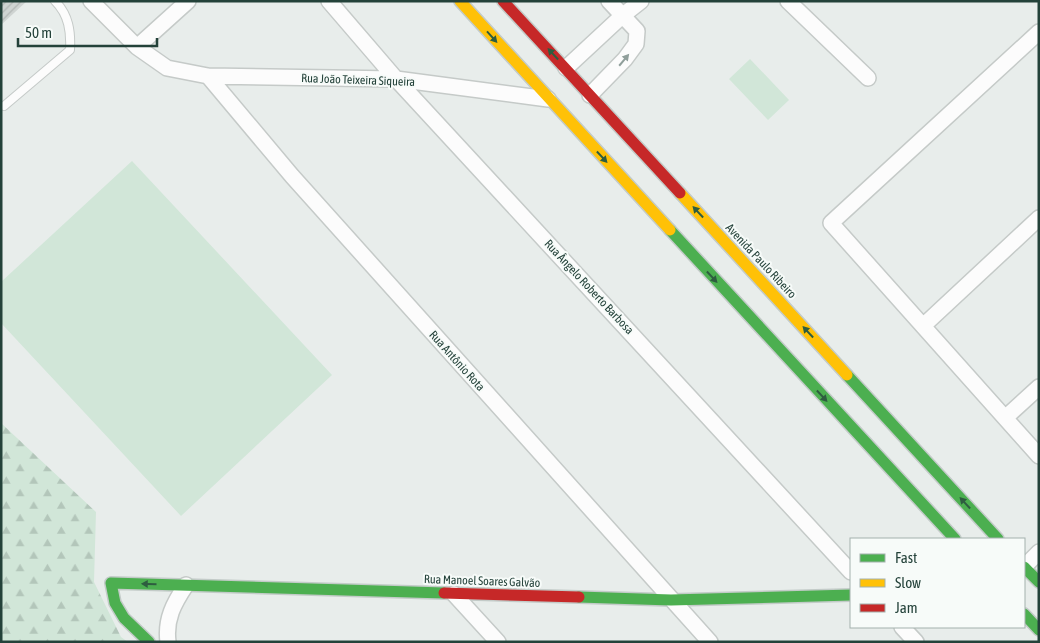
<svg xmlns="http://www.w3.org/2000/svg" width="1040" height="643" font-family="'Asap Condensed',sans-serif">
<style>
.forest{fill:url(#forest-firs)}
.pitch{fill:#d1e6d8}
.building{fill:url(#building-hatch)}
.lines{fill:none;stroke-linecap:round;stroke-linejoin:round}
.lane-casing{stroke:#c5cac8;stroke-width:10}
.street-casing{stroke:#c5cac8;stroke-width:18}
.fast-casing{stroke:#c3cbc8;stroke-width:14}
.slow-casing{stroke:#c3cbc8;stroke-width:14}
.jam-casing{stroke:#c3cbc8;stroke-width:14}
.lane{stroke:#fcfcfc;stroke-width:8}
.street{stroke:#fcfcfc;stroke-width:15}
.fast{stroke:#4caf50;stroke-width:11}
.slow{stroke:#ffc107;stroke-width:11}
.jam{stroke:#c62828;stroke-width:11}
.oneway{fill:#2e5d40}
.oneway2{fill:#909f9b}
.labels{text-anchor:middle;stroke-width:4;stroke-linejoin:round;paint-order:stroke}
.street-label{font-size:12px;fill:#24423a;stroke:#f7fbf9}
</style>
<defs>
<pattern id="forest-firs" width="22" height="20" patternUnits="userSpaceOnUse" patternTransform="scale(1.25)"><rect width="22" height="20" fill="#d1e6d8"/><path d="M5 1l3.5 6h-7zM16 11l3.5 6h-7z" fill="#b3c6ba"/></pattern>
<pattern id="building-hatch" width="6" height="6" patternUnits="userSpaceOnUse" patternTransform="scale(1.25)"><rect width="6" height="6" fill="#cfd4d2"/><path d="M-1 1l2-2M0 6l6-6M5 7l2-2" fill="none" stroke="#b2b7b5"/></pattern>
</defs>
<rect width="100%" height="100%" fill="#e8edeb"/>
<path class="forest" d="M1,423l95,89 -2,70 27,55 7,5h-127z"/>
<path class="pitch" d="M750,59l39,41 -21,20 -39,-41z
M132,161l200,214 -151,141 -180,-193v-41z"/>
<path class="building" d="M1,1h26l-26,24z"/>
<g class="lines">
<defs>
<path id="lane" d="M4,106l66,-56c1,-18 -1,-35 -15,-49"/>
<path id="street" d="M91,1l46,46 30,21 41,8 188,3 152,20
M329,1l67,78 455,493
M788,1l80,77
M1039,32l-208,191 208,233
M137,47l51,-46
M566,68l56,-52 19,-15
M208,76l84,100 418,466
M590,95l35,-36 11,-15 1,-13 -28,-30
M923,326l116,-108
M1005,418l34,-31
M1024,567l15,-15
M454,594l44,48
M902,627l14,15
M168,642c-3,-23 6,-39 18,-57"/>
<path id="fast" d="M670,230l285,309
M847,375l151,164
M1024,567l15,15
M579,597l92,3 180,-5
M1024,614l15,16
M149,642l-25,-24 -9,-15 -4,-20 333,10"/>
<path id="slow" d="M460,1l210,229
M680,193l167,182"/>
<path id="jam" d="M503,1l177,192
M444,593l135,4"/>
</defs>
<use href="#lane" class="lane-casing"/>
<use href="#street" class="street-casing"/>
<use href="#fast" class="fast-casing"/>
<use href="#slow" class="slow-casing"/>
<use href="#jam" class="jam-casing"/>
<use href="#lane" class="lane"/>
<use href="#street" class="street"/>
<use href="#fast" class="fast"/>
<use href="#slow" class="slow"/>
<use href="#jam" class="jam"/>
</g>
<defs><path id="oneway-solid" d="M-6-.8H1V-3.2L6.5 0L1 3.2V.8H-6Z" transform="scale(1.25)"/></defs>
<g class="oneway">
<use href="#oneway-solid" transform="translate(492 37) rotate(48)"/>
<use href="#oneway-solid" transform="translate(553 54) rotate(-133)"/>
<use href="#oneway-solid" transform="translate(602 157) rotate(47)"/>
<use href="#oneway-solid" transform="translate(698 212) rotate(-133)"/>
<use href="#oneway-solid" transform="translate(712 277) rotate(47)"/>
<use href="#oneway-solid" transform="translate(808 332) rotate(-133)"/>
<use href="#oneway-solid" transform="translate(822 396) rotate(47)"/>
<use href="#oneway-solid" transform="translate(965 503) rotate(-133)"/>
<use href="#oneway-solid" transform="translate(149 584) rotate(-179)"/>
</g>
<use class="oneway2" href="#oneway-solid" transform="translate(624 60) rotate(-50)"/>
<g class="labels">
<g class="street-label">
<text transform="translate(358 80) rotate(2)" y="4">Rua João Teixeira Siqueira</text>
<text transform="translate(761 261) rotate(47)" y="4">Avenida Paulo Ribeiro</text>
<text transform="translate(589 287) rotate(47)" y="4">Rua Ângelo Roberto Barbosa</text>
<text transform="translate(457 361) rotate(48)" y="4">Rua Antônio Rota</text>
<text transform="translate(482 581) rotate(2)" y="4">Rua Manoel Soares Galvão</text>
</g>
</g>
<rect width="1040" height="643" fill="none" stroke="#24423a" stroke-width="5"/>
<rect x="850" y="538" width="175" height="90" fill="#f7fbf9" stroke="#a3b1ad"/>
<rect x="860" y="554" width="25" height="8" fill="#4caf50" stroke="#a3b1ad"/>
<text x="895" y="563" font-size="15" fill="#24423a">Fast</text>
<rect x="860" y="579" width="25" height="8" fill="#ffc107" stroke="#a3b1ad"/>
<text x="895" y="588" font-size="15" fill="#24423a">Slow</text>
<rect x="860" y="604" width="25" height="8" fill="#c62828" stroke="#a3b1ad"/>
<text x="895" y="613" font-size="15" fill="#24423a">Jam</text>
<path d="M18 38v8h139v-8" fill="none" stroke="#24423a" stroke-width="2.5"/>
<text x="25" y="38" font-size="15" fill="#24423a" stroke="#f7fbf9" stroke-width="4" paint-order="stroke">50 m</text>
</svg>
